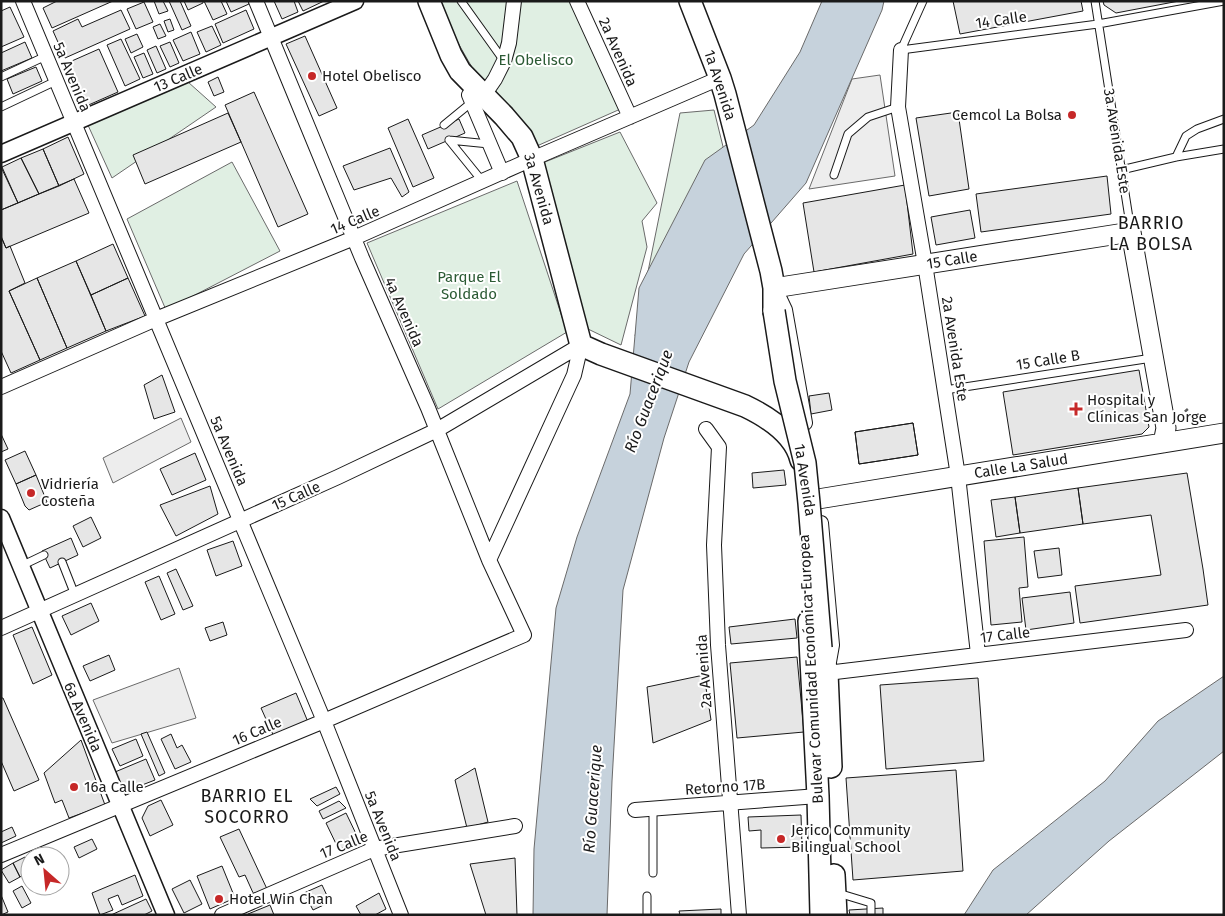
<svg xmlns="http://www.w3.org/2000/svg" width="1225" height="916" font-family="'Fira Sans',sans-serif">
<style>
.green{fill:#e0efe3;stroke:#6a6a6a}
.parking{fill:#ededed;stroke:#6a6a6a}
.water{fill:#c6d2dc;stroke:#6a6a6a}
.building{fill:#e6e6e6;stroke:#1a1a1a}
.lines{fill:none;stroke-linecap:round;stroke-linejoin:round}
.service-casing{stroke:#1a1a1a;stroke-width:9}
.minor-casing{stroke:#1a1a1a;stroke-width:16}
.tertiary-casing{stroke:#1a1a1a;stroke-width:19}
.secondary-casing{stroke:#1a1a1a;stroke-width:21}
.primary-casing{stroke:#1a1a1a;stroke-width:24}
.path{stroke:#5f5f5f;stroke-width:2.5;stroke-dasharray:4 2.5;stroke-linecap:butt}
.service{stroke:#fff;stroke-width:7}
.minor{stroke:#fff;stroke-width:14}
.tertiary{stroke:#fff;stroke-width:16}
.secondary{stroke:#fff;stroke-width:19}
.primary{stroke:#fff;stroke-width:21}
.primary-bridge-casing{stroke:#1a1a1a;stroke-width:24;stroke-linecap:butt}
.primary-bridge{stroke:#fff;stroke-width:21}
.poi-dot{fill:#c62828;stroke:#fff;stroke-width:2}
.labels{text-anchor:middle;stroke-width:4;stroke-linejoin:round;paint-order:stroke}
.street-label{font-size:15px;fill:#1a1a1a;stroke:#fff}
.park-label{font-size:15px;fill:#2b5a34;stroke:#fff}
.poi-label{font-size:15px;fill:#1a1a1a;stroke:#fff;text-anchor:start}
.water-label{font-size:16px;font-style:italic;fill:#1a1a1a;stroke:#fff}
.quarter-label{font-size:18px;letter-spacing:1px;fill:#1a1a1a;stroke:#fff}
</style>
<rect width="100%" height="100%" fill="#fff"/>
<path class="green" d="M434,1h138l53,106 -104,46z
M188,82l28,25 -104,71 -25,-55z
M714,110l16,65 -72,149 -23,12 45,-223z
M620,132l37,71 -15,18 5,26 -26,98 -33,-16 -48,-165z
M232,162l48,89 -114,59 -39,-91z
M517,181l50,151 -129,77 -71,-166z"/>
<path class="parking" d="M880,75l15,101 -86,13 43,-110z
M181,418l10,24 -78,41 -10,-25z
M179,668l17,50 -84,25 -19,-43z"/>
<path class="water" d="M822,1h62l-2,9 -76,173 -62,71 -55,108 -25,76 -41,152 -11,191 -5,134h-74l1,-66 22,-241 21,-71 53,-143 9,-106 66,-128 49,-35 46,-73z
M1224,676v75l-115,90 -83,74h-62l29,-45 112,-89 53,-60z"/>
<path class="building" d="M57,1h56l-61,27 -9,-20z
M154,1h9l5,10 -9,3z
M169,1h11l11,25 -9,4z
M184,1h19v2l-15,7z
M204,1h17l6,13 -14,6z
M226,1h22l1,3 -18,8z
M274,1h20l4,11 -16,7z
M298,1h26l-21,10z
M953,1h128l2,10 -123,23z
M1103,1h76l-63,12 -12,-8z
M144,2l9,20 -17,7 -9,-20z
M10,7l14,30 -23,10v-36z
M121,10l9,19 -65,29 -12,-27 25,-12 4,8z
M246,10l8,19 -31,14 -8,-19z
M170,19l4,11 -6,2 -4,-11z
M160,24l6,12 -8,3 -5,-12z
M212,26l9,19 -15,7 -9,-20z
M191,32l9,22 -17,7 -10,-21z
M137,34l6,13 -12,6 -6,-14z
M305,36l32,72 -18,8 -33,-72z
M121,39l19,40 -15,7 -18,-41z
M25,42l7,16 -31,13v-18z
M170,42l9,21 -9,4 -10,-21z
M156,46l10,23 -9,4 -10,-23z
M99,49l19,43 -34,15 -19,-43z
M144,53l9,21 -10,4 -9,-21z
M36,67l6,14 -29,13 -6,-15z
M218,77l6,15 -10,4 -6,-14z
M254,92l54,122 -30,13 -53,-122z
M958,112l11,77 -40,7 -13,-78z
M228,113l13,29 -96,42 -12,-29z
M408,119l26,59 -21,9 -25,-59z
M459,119l6,14 -37,16 -6,-14z
M68,137l16,37 -25,12 -16,-37z
M390,148l19,44 -7,5 -11,-19 -37,12 -11,-24z
M43,149l16,37 -20,8 -18,-36z
M21,158l18,36 -21,9 -16,-36z
M1,167l17,36 -17,7z
M1107,176l4,38 -130,18 -5,-38z
M74,179l15,34 -83,35 -5,-12v-26z
M905,185l8,69 -99,18 -11,-69z
M970,210l5,28 -39,7 -5,-28z
M2,239l4,9 4,-2 15,37 -16,8 31,69 -29,13 -10,-22v-111z
M113,244l15,34 -37,17 -15,-34z
M76,261l30,70 -39,17 -30,-70z
M37,278l30,70 -27,12 -31,-69z
M128,278l17,38 -39,15 -15,-36z
M1139,370l10,57 -7,7 -129,21 -10,-63z
M162,375l13,37 -21,7 -10,-34z
M829,393l3,17 -21,4 -2,-18z
M913,423l5,32 -59,9 -4,-32z
M913,423l5,32 -59,9 -4,-32z
M1,434l7,15 -7,3z
M25,451l11,24 -20,9 -11,-24z
M195,453l11,27 -34,15 -12,-26z
M784,470l2,15 -33,3 -1,-15z
M1187,473l16,96 5,36 -128,18 -5,-37 86,-11 -10,-60 -68,9 -5,-36z
M36,475l11,27 -18,8 -4,-4 -9,-22z
M210,486l8,28 -42,22 -16,-31z
M1078,488l5,36 -63,9 -5,-36z
M1015,497l5,36 -24,4 -5,-37z
M91,517l10,21 -18,9 -10,-21z
M1024,537l4,50 -9,1 3,34 -31,3 -7,-84z
M71,538l7,17 -28,13 -8,-17z
M233,541l9,25 -26,10 -9,-26z
M1059,548l3,27 -24,3 -4,-27z
M176,569l17,37 -10,4 -16,-37z
M159,576l16,38 -14,6 -16,-38z
M1070,592l4,31 -48,7 -4,-32z
M91,603l8,18 -28,14 -9,-19z
M795,619l2,19 -66,6 -2,-17z
M223,622l4,13 -17,6 -5,-13z
M32,627l20,48 -19,9 -20,-49z
M109,655l6,15 -25,11 -7,-15z
M797,657l7,75 -67,6 -7,-75z
M704,675l7,45 -58,23 -6,-56z
M978,678l6,83 -98,8 -6,-84z
M296,693l12,29 -34,15 -13,-29z
M1,698h2l36,82 -25,11 -13,-30z
M147,732l18,41 -6,3 -18,-42z
M171,734l6,14 5,-3 9,17 -16,7 -14,-30z
M136,739l7,17 -23,10 -8,-17z
M81,740l24,65 -36,13 -7,-18 -7,3 -11,-30z
M146,759l9,21 -31,12 -9,-20z
M475,768l13,54 -21,6 -12,-48z
M956,770l7,101 -110,9 -7,-102z
M336,787l4,7 -23,12 -7,-7z
M161,800l12,25 -23,11 -8,-18 6,-12z
M339,801l7,7 -23,11 -4,-8z
M346,813l13,27 -20,10 -13,-27z
M801,815l1,32 -41,1v-18l-12,1 -1,-14z
M12,827l4,9 -15,7v-11z
M239,829l28,60 -13,6 -9,-20 -6,2 -19,-40z
M92,839l5,10 -18,9 -5,-11z
M25,857l5,9v5l-10,6 -7,-14z
M515,858l2,57h-31l-16,-51z
M13,863l7,14 -11,6 -8,-13z
M222,866l13,32 -25,11 -13,-33z
M135,875l8,21 -21,9 -4,-10 -10,4 5,11 -13,5 -8,-22z
M190,880l12,24 -18,9 -12,-24z
M322,885l8,17 -17,8 -9,-17z
M22,886l9,17 -9,5 -9,-17z
M379,893l7,16 -11,6h-14l-5,-9z
M1,895l7,17 -7,3z
M146,899l6,12 -8,4h-33z
M270,905l4,10h-25l-1,-1z
M883,908v7h-33l-1,-5z
M721,909v6h-41l-1,-4z"/>
<g class="lines">
<defs>
<path id="service" d="M461,1l43,60
M923,1l-22,49 197,-26 126,-23
M1095,1l36,230
M1,77l45,-21
M1,107l55,-26
M444,125l28,-23
M449,140l34,42
M449,140l40,4
M1176,157l10,-21 11,-7 27,-10
M1121,170l55,-13 48,-8
M834,175l14,-41 20,-17 30,-10
M945,390l207,-32
M62,562l13,33
M21,566l23,-11
M653,808v65
M838,893l33,10v12
M647,915v-19"/>
<path id="minor" d="M23,1l301,720 77,194
M577,1l53,116
M901,50l-3,57 27,157 33,212 20,178
M469,95l33,78
M472,102l12,-7 11,-16 9,-18 5,-18 5,-42
M777,293l8,17 20,113
M1,387l155,-68 198,-81 178,-79 188,-81
M706,429l13,18 -5,98 4,100 21,270
M821,523l11,122 -5,28 359,-43
M489,560l85,-185 7,-30
M1,628l337,-151 99,-47 144,-85
M635,810l183,-14
M1,855l323,-134 200,-86 -35,-75 -61,-152 -66,-150 -106,-257
M222,915l152,-66 141,-23"/>
<path id="tertiary" d="M1,154l354,-153
M1,518l165,397"/>
<path id="secondary" d="M774,288l357,-56 35,196 -3,15
M818,499l406,-66"/>
<path id="primary" d="M429,1l22,54 9,16 44,45 18,21 10,22 49,186 20,9 144,52c23,11 50,29 56,54
M690,1l30,77 5,16 46,177 3,17v23
M809,621l9,175 3,119
M821,648l6,25 4,94
M834,875l2,40"/>
</defs>
<use href="#service" class="service-casing"/>
<use href="#minor" class="minor-casing"/>
<use href="#tertiary" class="tertiary-casing"/>
<use href="#secondary" class="secondary-casing"/>
<use href="#primary" class="primary-casing"/>
<path class="path" d="M1180,416l9,-8"/>
<use href="#service" class="service"/>
<use href="#minor" class="minor"/>
<use href="#tertiary" class="tertiary"/>
<use href="#secondary" class="secondary"/>
<use href="#primary" class="primary"/>
<defs>
<path id="primary-bridge" d="M774,311l11,70 20,82 4,40 12,145"/>
</defs>
<use href="#primary-bridge" class="primary-bridge-casing"/>
<use href="#primary-bridge" class="primary-bridge"/>
</g>
<g class="poi-dot">
<circle cx="312" cy="76" r="5"/>
<circle cx="1072" cy="115" r="5"/>
<path d="M1073.5 401.5h5v5h5v5h-5v5h-5v-5h-5v-5h5z"/>
<circle cx="31" cy="493" r="5"/>
<circle cx="74" cy="787" r="5"/>
<circle cx="781" cy="839" r="5"/>
<circle cx="219" cy="899" r="5"/>
</g>
<g class="labels">
<g class="street-label">
<text transform="translate(1001 20) rotate(-8)" y="5">14 Calle</text>
<text transform="translate(618 52) rotate(66)" y="5">2a Avenida</text>
<text transform="translate(72 77) rotate(67)" y="5">5a Avenida</text>
<text transform="translate(178 78) rotate(-23)" y="5">13 Calle</text>
<text transform="translate(720 85) rotate(72)" y="5">1a Avenida</text>
<text transform="translate(1117 141) rotate(81)" y="5">3a Avenida Este</text>
<text transform="translate(539 189) rotate(74)" y="5">3a Avenida</text>
<text transform="translate(355 220) rotate(-23)" y="5">14 Calle</text>
<text transform="translate(952 260) rotate(-9)" y="5">15 Calle</text>
<text transform="translate(404 312) rotate(66)" y="5">4a Avenida</text>
<text transform="translate(955 349) rotate(81)" y="5">2a Avenida Este</text>
<text transform="translate(1048 360) rotate(-9)" y="5">15 Calle B</text>
<text transform="translate(229 451) rotate(67)" y="5">5a Avenida</text>
<text transform="translate(1021 466) rotate(-9)" y="5">Calle La Salud</text>
<text transform="translate(805 480) rotate(81)" y="5">1a Avenida</text>
<text transform="translate(296 496) rotate(-24)" y="5">15 Calle</text>
<text transform="translate(1005 635) rotate(-7)" y="5">17 Calle</text>
<text transform="translate(811 669) rotate(-93)" y="5">Bulevar Comunidad Económica Europea</text>
<text transform="translate(704 671) rotate(-94)" y="5">2a Avenida</text>
<text transform="translate(83 717) rotate(67)" y="5">6a Avenida</text>
<text transform="translate(257 731) rotate(-23)" y="5">16 Calle</text>
<text transform="translate(725 787) rotate(-4)" y="5">Retorno 17B</text>
<text transform="translate(383 826) rotate(68)" y="5">5a Avenida</text>
<text transform="translate(344 845) rotate(-22)" y="5">17 Calle</text>
</g>
<g class="park-label">
<text x="536" y="65">El Obelisco</text>
<text x="469" y="282">Parque El<tspan x="469" dy="17">Soldado</tspan></text>
</g>
<g class="poi-label">
<text x="322" y="81">Hotel Obelisco</text>
<text x="1062" y="120" text-anchor="end">Cemcol La Bolsa</text>
<text x="1087" y="405">Hospital y<tspan x="1087" dy="17">Clínicas San Jorge</tspan></text>
<text x="41" y="489">Vidriería<tspan x="41" dy="17">Costeña</tspan></text>
<text x="84" y="792">16a Calle</text>
<text x="791" y="835">Jerico Community<tspan x="791" dy="17">Bilingual School</tspan></text>
<text x="229" y="904">Hotel Win Chan</text>
</g>
<g class="water-label">
<text transform="translate(648 401) rotate(-69)" y="6">Río Guacerique</text>
<text transform="translate(592 799) rotate(-86)" y="6">Río Guacerique</text>
</g>
<g class="quarter-label">
<text x="1151" y="229">BARRIO<tspan x="1151" dy="21">LA BOLSA</tspan></text>
<text x="247" y="802">BARRIO EL<tspan x="247" dy="21">SOCORRO</tspan></text>
</g>
</g>
<rect width="1225" height="916" fill="none" stroke="#1a1a1a" stroke-width="5"/>
<g transform="translate(45 871) rotate(333)"><circle r="24" fill="#ffffff" stroke="#a3a3a3"/>
<path d="M0-4L9 19L0 12L-9 19Z" fill="#c62828"/>
<text y="-8" font-size="14" font-weight="bold" text-anchor="middle" fill="#1a1a1a">N</text>
</g>
</svg>
